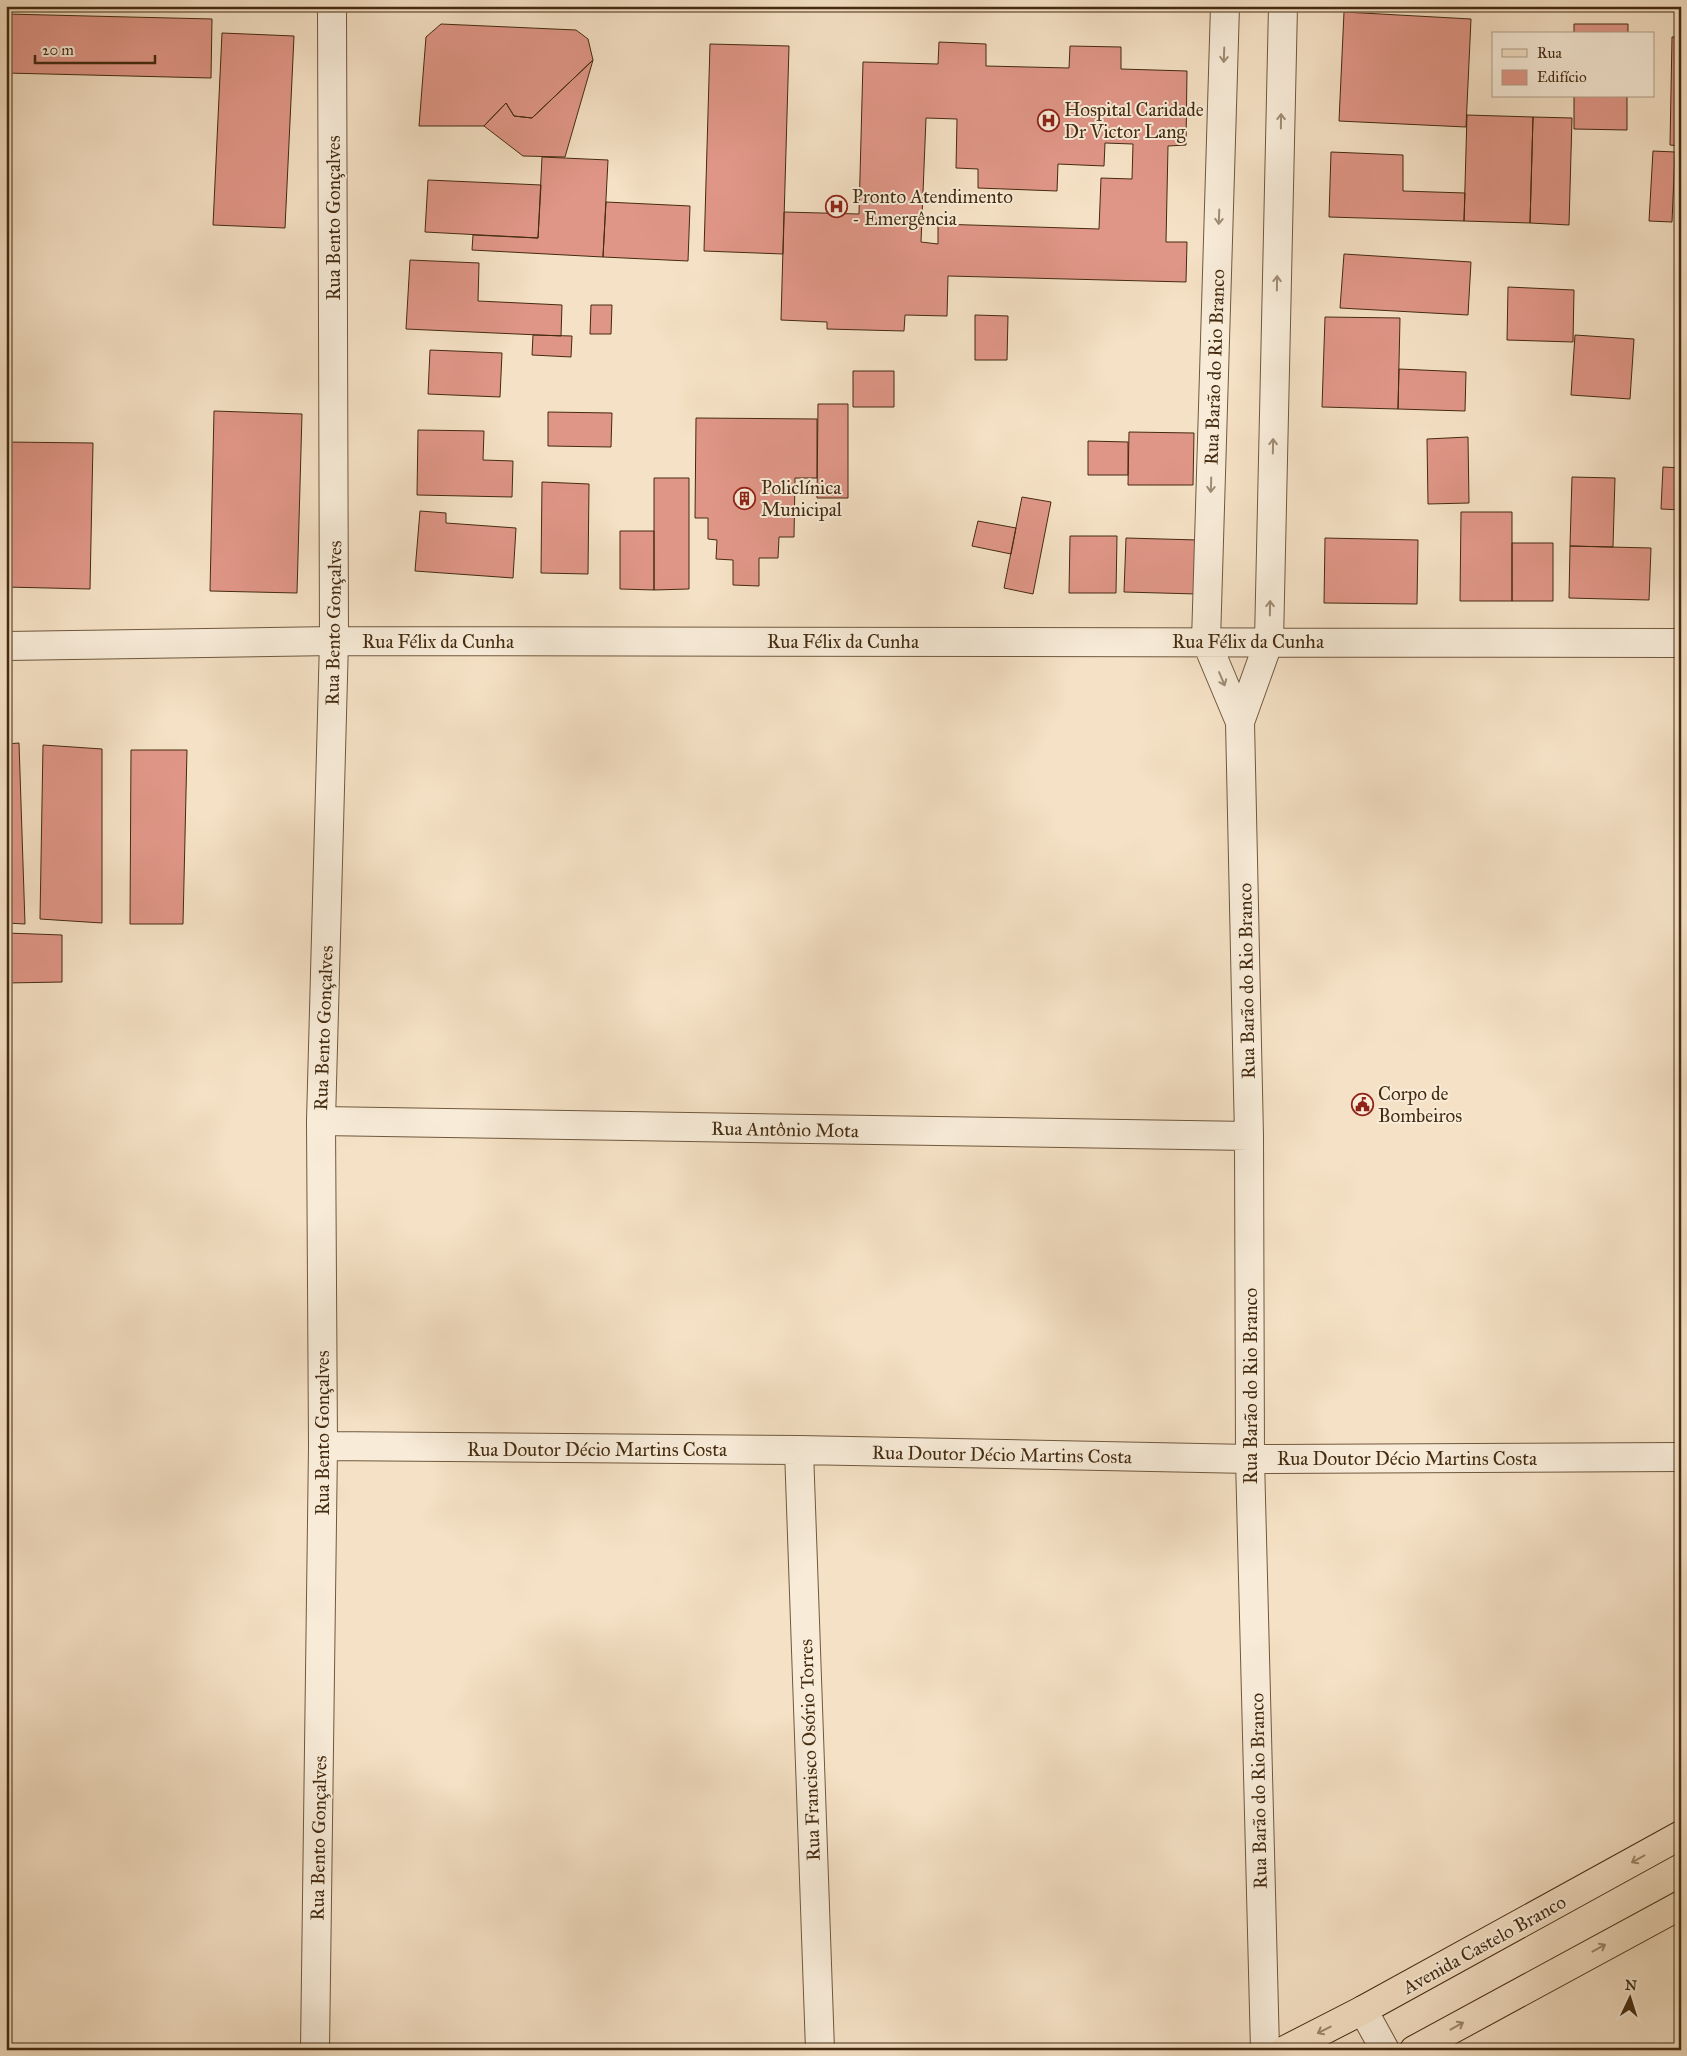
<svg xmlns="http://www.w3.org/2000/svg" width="1687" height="2056" font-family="'IM FELL Great Primer',serif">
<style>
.building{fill:#e09687;stroke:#442b10;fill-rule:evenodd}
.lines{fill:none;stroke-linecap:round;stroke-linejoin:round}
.minor-casing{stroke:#70583d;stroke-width:30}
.major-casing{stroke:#442b10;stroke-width:30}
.minor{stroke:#f8ecd9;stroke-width:28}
.major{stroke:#f5e1c5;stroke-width:28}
.oneway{stroke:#9e8c74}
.oneway2{stroke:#9c866a}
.labels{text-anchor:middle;stroke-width:4;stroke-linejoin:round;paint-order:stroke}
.poi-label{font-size:19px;fill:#442b10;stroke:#f8ecd9;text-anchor:start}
.street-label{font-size:19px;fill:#442b10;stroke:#f8ecd9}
</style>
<rect width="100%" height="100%" fill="#f5e1c5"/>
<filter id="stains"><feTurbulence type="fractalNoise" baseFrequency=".004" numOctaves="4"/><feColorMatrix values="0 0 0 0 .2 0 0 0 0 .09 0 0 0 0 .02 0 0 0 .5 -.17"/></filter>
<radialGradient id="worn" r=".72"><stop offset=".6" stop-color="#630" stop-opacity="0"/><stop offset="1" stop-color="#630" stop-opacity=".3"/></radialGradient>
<path class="building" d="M1344,12l127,7 -5,108 -127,-6z
M6,14l206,5 -1,59 -205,-5z
M441,24l135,6 12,9 5,21 -61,58 -18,-2 -8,-13 -22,23h-65l7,-89z
M1574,24h54v10h-54z
M222,33l72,3 -9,192 -72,-3z
M1672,37h9v109l-11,-1z
M939,42l47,2v22l83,2 1,-22 51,1v22l66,2 -1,74 -18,1 -2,96h21l-1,40 -238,-6 -1,40 -42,-1 -1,16 -77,-2v-7l-46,-2 3,-108 75,2 4,-152 75,2zM926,118l31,1 -1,49 22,1v19l79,3 1,-27 46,2 1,-23 28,1 -1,35 -31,-1 -2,51 -161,-5v20l-17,-2z
M710,44l79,2 -6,208 -79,-3z
M593,60l-28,97 -42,-1 -39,-30 22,-23 8,13 18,2z
M1574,96h53v34l-53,-1z
M1467,115l66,2 -3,106 -66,-2z
M1533,117l39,1 -3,107 -39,-2z
M1653,151l22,1 -3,70 -23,-1z
M1331,152l72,3v36l62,2 -1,28 -135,-4z
M542,157l66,3 -5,97 -131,-7 1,-15 65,3z
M428,180l113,5 -3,53 -113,-6z
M606,202l84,4 -2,55 -85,-4z
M1344,254l127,8 -3,53 -128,-7z
M410,260l69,3 -1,38 84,4 -1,31 -155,-7z
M1508,287l66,3 -1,52 -66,-2z
M591,305h21l-1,29h-21z
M975,315l33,1 -1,44h-32z
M1325,317l75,1 -2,91 -76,-2z
M533,335l39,1 -1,21 -39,-2z
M1575,335l59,4 -4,60 -59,-4z
M430,350l72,3 -2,44 -72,-3z
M1399,369l67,3 -1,39 -67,-2z
M853,371h41v36h-41z
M818,404h30v94h-31z
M214,411l88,3 -5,179 -87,-2z
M548,412l64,1 -1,34 -63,-1z
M696,418l121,1v59h-22l-1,59h-15l-1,21h-19v28l-26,-1v-25l-17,-1 1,-19 -9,-1v-21h-13z
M418,430l66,1 -1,29 30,1 -1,36 -95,-2z
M1129,432l65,1 -1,52h-65z
M1468,437l1,66 -41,1 -1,-65z
M1088,441l40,1v33h-40z
M6,442l87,1 -3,146 -84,-2z
M1663,467l18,1v42l-20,-1z
M1572,477l43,1 -2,69 -43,-1z
M654,478h35v111l-35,1z
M542,482l47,2 -1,90 -47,-1z
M1022,497l29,5 -18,92 -29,-6z
M420,511l26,2v10l70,5 -3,50 -98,-7z
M1461,512h51v89h-52z
M978,521l38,7 -5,26 -39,-8z
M620,531h34v59l-34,-1z
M1070,536h47l-1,57h-47z
M1126,538l72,2 -1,54 -73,-2z
M1325,538l93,2 -1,64 -93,-1z
M1512,543h41v58h-41z
M1570,546l81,2 -2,52 -80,-2z
M19,743l6,181 -19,-1v-179z
M43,745l59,4v174l-62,-4z
M131,750h56l-4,174h-53z
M6,933l56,2v47l-56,1z"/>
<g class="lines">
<defs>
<path id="minor" d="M1225,6l-19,635 34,81 9,414 1,323 15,591
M6,646l328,-5 1347,2
M1240,722l29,-81 14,-635
M321,1121l928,15
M323,1446l476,4 451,9 431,-2
M799,1450l21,600
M1363,2010l22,40
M315,2050l8,-604 -2,-325 13,-480 -2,-635"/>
<path id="major" d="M1285,2050l78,-40 318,-175
M1414,2050l267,-145"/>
</defs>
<use href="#minor" class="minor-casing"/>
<use href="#major" class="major-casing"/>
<use href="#minor" class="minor"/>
<use href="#major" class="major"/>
</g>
<defs><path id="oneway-shaft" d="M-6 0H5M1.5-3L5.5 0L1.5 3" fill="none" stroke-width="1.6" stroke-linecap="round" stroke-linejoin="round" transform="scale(1.25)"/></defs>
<g class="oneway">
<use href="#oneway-shaft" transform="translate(1224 55) rotate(92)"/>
<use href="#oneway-shaft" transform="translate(1281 121) rotate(-89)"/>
<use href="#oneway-shaft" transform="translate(1219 217) rotate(92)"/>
<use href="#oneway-shaft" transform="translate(1277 283) rotate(-89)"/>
<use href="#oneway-shaft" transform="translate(1273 446) rotate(-89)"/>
<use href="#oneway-shaft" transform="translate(1211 485) rotate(92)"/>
<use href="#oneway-shaft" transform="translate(1270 608) rotate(-89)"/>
<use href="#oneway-shaft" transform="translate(1222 679) rotate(67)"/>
</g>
<g class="oneway2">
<use href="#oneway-shaft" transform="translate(1638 1859) rotate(151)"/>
<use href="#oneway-shaft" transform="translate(1599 1948) rotate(-29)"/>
<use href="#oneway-shaft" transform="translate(1457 2026) rotate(-29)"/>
<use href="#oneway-shaft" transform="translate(1324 2030) rotate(153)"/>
</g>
<defs>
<symbol id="hospital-ring" viewBox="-11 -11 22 22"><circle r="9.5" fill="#f8ecd9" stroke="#8f2418" stroke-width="1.5"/><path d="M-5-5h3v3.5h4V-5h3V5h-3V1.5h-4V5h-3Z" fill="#8f2418"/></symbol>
<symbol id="building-ring" viewBox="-11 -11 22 22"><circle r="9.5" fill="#f8ecd9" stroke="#8f2418" stroke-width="1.5"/><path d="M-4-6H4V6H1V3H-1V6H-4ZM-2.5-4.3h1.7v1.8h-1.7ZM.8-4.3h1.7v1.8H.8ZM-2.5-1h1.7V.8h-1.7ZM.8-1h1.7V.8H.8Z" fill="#8f2418"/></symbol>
<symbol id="civic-ring" viewBox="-11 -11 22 22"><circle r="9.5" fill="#f8ecd9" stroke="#8f2418" stroke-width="1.5"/><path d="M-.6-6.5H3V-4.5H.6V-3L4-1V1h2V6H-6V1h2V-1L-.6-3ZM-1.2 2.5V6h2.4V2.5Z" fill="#8f2418"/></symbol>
</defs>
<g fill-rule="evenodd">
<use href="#hospital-ring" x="1036" y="108" width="25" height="25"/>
<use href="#hospital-ring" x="824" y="194" width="25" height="25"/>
<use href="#building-ring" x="732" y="486" width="25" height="25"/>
<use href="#civic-ring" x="1350" y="1092" width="25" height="25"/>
</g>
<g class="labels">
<g class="poi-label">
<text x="1064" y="116">Hospital Caridade<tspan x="1064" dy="22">Dr Victor Lang</tspan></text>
<text x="852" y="203">Pronto Atendimento<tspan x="852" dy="22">- Emergência</tspan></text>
<text x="761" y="494">Policlínica<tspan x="761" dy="22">Municipal</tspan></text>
<text x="1378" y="1100">Corpo de<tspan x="1378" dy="22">Bombeiros</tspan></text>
</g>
<g class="street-label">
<text transform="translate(333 218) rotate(-90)" y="7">Rua Bento Gonçalves</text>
<text transform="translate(1214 367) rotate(-88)" y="7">Rua Barão do Rio Branco</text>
<text transform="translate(333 623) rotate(-89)" y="7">Rua Bento Gonçalves</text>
<text x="438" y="648">Rua Félix da Cunha</text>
<text x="843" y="648">Rua Félix da Cunha</text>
<text x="1248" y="648">Rua Félix da Cunha</text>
<text transform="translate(1246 981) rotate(-91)" y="7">Rua Barão do Rio Branco</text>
<text transform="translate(323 1028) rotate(-88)" y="7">Rua Bento Gonçalves</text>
<text transform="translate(785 1129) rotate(1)" y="7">Rua Antônio Mota</text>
<text transform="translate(1250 1386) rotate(-90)" y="7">Rua Barão do Rio Branco</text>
<text transform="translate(322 1433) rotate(-90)" y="7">Rua Bento Gonçalves</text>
<text x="597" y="1456">Rua Doutor Décio Martins Costa</text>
<text transform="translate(1002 1454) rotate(1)" y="7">Rua Doutor Décio Martins Costa</text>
<text x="1407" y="1465">Rua Doutor Décio Martins Costa</text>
<text transform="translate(809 1750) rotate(-92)" y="7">Rua Francisco Osório Torres</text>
<text transform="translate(1258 1791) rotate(-91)" y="7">Rua Barão do Rio Branco</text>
<text transform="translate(318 1838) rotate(-89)" y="7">Rua Bento Gonçalves</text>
<text transform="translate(1484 1944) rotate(-29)" y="7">Avenida Castelo Branco</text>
</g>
</g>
<rect width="1687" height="2056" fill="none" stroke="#f5e1c5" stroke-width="25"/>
<rect x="8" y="8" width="1672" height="2041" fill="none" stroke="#442b10" stroke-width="2.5"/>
<rect x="12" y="12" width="1662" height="2031" fill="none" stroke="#442b10"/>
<rect x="1492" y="32" width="162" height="65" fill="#f8ecd9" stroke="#b09f89"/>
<rect x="1502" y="49" width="25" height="8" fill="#f5e1c5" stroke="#b09f89"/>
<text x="1537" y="58" font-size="15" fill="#442b10">Rua</text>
<rect x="1502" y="70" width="25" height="15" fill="#e09687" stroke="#b09f89"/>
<text x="1537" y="82" font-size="15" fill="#442b10">Edifício</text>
<g transform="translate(1630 1998) rotate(4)" stroke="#f8ecd9" stroke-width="4" paint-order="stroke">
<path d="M0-4L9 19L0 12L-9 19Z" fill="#442b10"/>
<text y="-8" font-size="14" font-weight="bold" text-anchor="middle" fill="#442b10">N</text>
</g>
<path d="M35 55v8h120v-8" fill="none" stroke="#442b10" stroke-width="2.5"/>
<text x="42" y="55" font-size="15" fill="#442b10" stroke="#f8ecd9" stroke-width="4" paint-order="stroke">20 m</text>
<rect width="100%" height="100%" filter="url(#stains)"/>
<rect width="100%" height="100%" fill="url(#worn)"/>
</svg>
